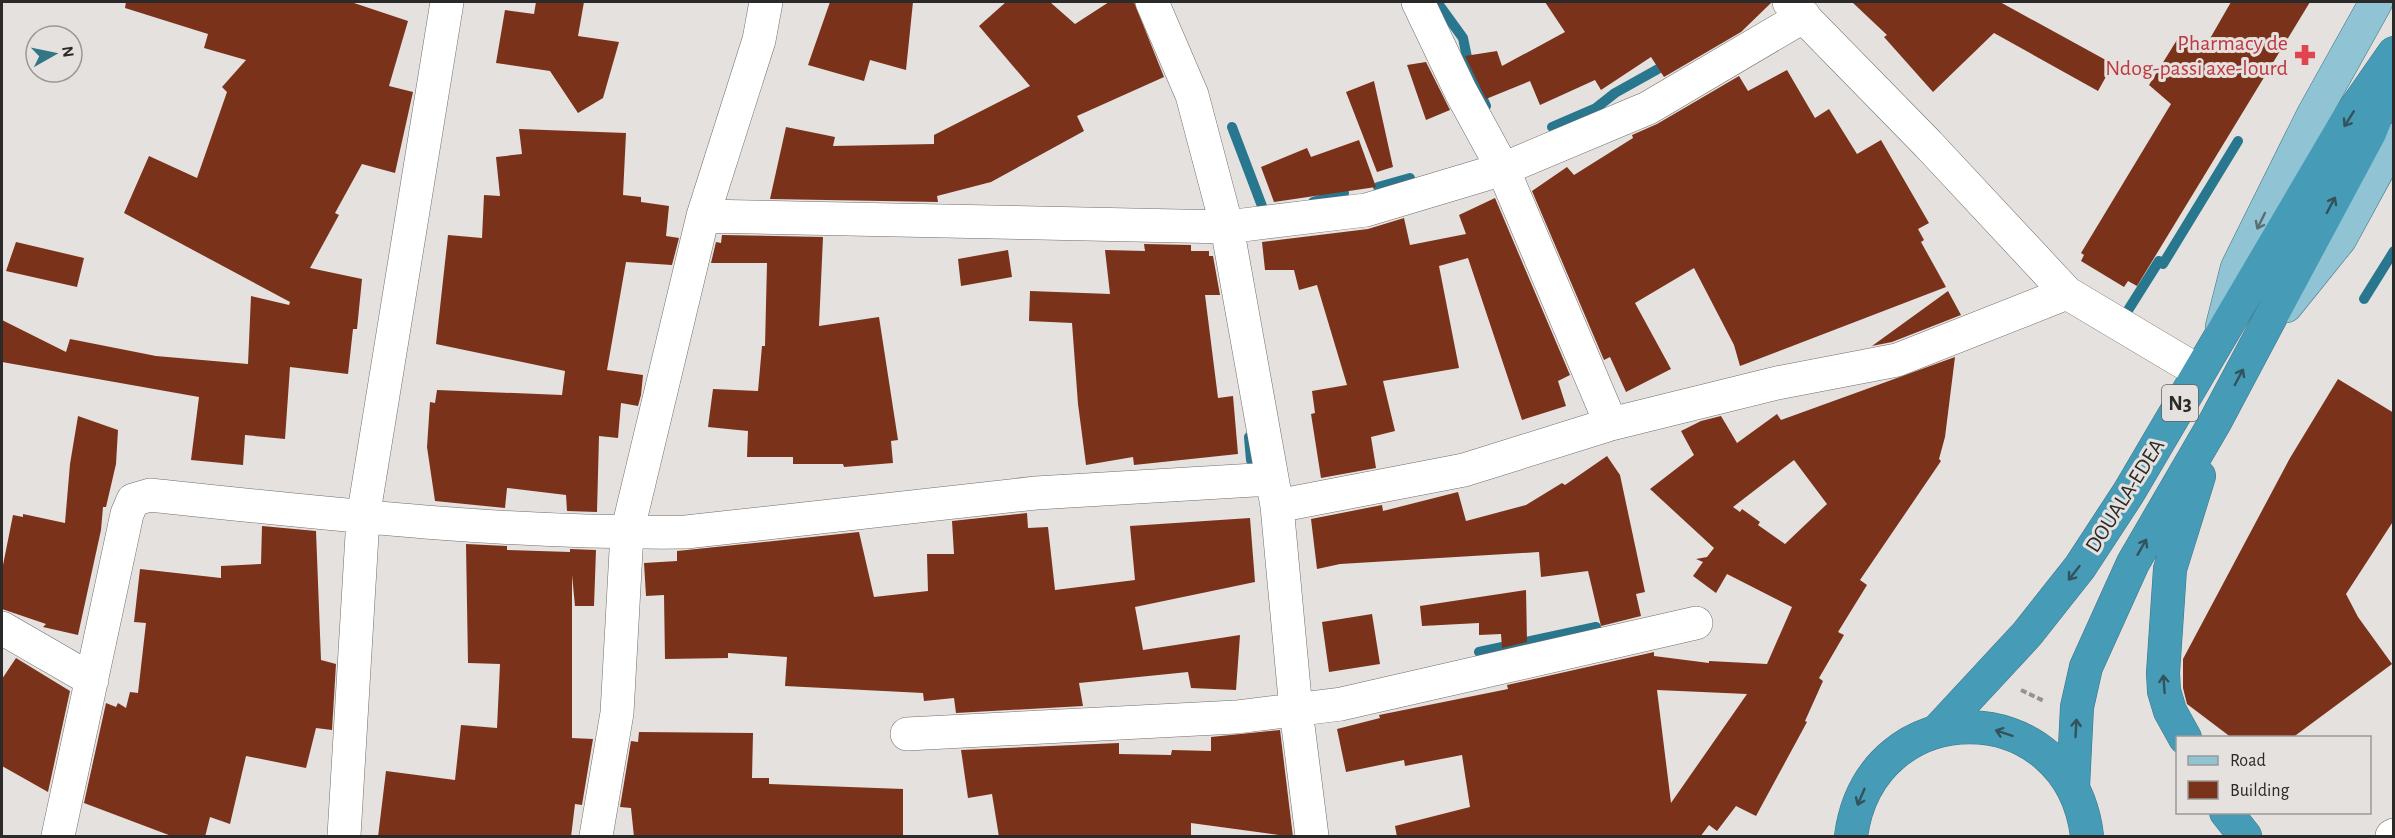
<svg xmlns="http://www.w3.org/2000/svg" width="2395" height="838" font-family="'Alegreya Sans',sans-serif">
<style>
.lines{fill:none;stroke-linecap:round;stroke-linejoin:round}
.stream{stroke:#28778e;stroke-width:10}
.building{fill:#7b321b;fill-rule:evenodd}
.minor-casing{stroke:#716d6b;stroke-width:34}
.major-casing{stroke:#3d7485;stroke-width:34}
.highway-casing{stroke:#3d7485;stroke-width:34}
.path{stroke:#959290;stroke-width:4;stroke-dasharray:6 3;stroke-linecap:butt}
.minor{stroke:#fff;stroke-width:33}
.major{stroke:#90c4d4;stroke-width:33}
.highway{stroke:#469cb7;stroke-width:33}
.oneway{stroke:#34525b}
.oneway2{stroke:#586f76}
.labels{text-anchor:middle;stroke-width:6;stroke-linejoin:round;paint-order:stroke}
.shield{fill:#e5e1de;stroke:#63615f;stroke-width:1.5}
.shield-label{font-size:21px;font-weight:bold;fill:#2b2a29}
.health-label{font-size:22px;fill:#be3a42;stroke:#e5e1de;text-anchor:end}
.street-label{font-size:22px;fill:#2b2a29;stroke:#e5e1de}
</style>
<rect width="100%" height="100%" fill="#e5e1de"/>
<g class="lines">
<path class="stream" d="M1437,2l26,36 6,29 17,39
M1232,127l33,87 4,-1
M1552,127l44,-19 19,-15 43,-24
M1378,187l32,-9
M1313,202l31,-9
M2364,299l30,-48
M2125,315l34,-54 4,3 75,-123
M1249,437l2,23
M1479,652l117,-25"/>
</g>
<path class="building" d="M126,2h225l57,19 -19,65 24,6 -18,81 -33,-9 -27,49 4,2 -29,53 52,11 -5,50h-4l-5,45 -58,-7 -5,72 -40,-4 -2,30 -52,-5 8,-63 -197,-35v-42l64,32 4,-13 86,17 92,8 3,-68 38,9 1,-3 -166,-89 25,-57 48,22 30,-86 -5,-5 24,-27 -42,-12 4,-14 -83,-26z
M536,2h48l-6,34 41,6 -16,56 -25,15 -28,-42 -54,-8 9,-53 29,4z
M830,2h83l-7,68 -36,-10 -6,21 -56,-16z
M1006,2h44l25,22 34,-22h25l30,75 -87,39 7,15 -93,51 -54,14 1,6 -168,-3 16,-72 49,10 -2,9 101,-2v-9l96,-49 -51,-60z
M1545,2h226v1l-30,29 -77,45 -13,-20 -50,33 -6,-10 -55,25 -10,-24 -44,18 -21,-43 32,-5 5,15 63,-34z
M1852,2h148l113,62 -15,27 -104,-58 -61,59 -49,-55 3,-2z
M2231,2h79l-173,284 -9,-5 -4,6 -43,-26 3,-6 -3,-2 90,-149 -22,-19 31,-50 24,14z
M1426,62l24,48 -24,10 -19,-55z
M1787,70l28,48 14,-9 28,45 24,-14 48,83 -11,6 6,11 -3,2 25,45 -206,79 -6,-21 -40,-77 -59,35 36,66 -45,23 -16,-35 -6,3 -72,-169 35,-24 7,8 59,-37 -1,-3 25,-11 82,-48 9,15z
M1374,81l19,86 -16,5 -31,-80z
M519,129l107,4 -3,62 18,2v5l28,4 -3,30 13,2 -7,27 -46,-3 -19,108 36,5 -2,20 -3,11 -17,-3 -3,35 -19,-2 -2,76 -30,-1 -1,-16 -59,-7 -2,20 -70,-7 -8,-54 3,-45 5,1 2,-13 125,5 3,-24 -129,-27 12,-109 34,3 2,-43 16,1 -4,-39 26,-3z
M1359,140l17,47 -102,15 -13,-35 46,-19 4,9z
M1495,198l75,177 -12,6 8,25 -44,14 -54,-162 -29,8 20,102 -76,13 12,50 -24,6 5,31 -55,10 -10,-64 4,-1 -3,-22 35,-6 -30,-100 -18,5 -5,-20h-29l-3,-28 106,-13 36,-11 6,27 56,-11 -7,-19z
M722,235l101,2 -4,89 60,-9 19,123 -7,1 2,22 -49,4 -1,-3h-50v-7h-46l1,-26 -40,-4 5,-38 45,2 4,-45h3l2,-83h-56l5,-21 5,1z
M16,242l68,16 -7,29 -71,-16z
M1144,244l47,1v6h18v5h4l7,39h-15l13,103 15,-2 5,58 -104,11 -1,-8 -47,8 -8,-61 -6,-81 -43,-2 1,-30 80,3 -5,-44 40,1z
M1008,250l4,27 -51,9 -3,-27z
M1948,291l13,24 -69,27 -20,4z
M1955,357l-10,80 -6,22 2,2 -81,119 7,5 -29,47 6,3 -25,43 4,3 -18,40 2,1 -51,94 -20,-10 -19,25 -8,-6 -9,12h-303l-2,-11 75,-19 -8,-52 -57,11 -1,-6 -58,12 -9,-43 43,-11 -1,-3 129,-26 -1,-4 147,-33v4l55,7v-2l58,3 25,-57 -65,-33 -11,19 -23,-17 10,-14 -7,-3 11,-2 7,-9 -64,-59 44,-34 -13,-24 20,-10 20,-5 16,27 40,-29 4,6zM1794,460l33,44 -42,40 -27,-19 2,-3 -18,-13 -2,3 -7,-5zM1657,690l90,4 -76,109z
M2338,379l56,34v107l-48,74 12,23 34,47 -100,74h-60l-45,-34 -4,-16v-29l107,-201z
M78,416l40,14 -2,34 -10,43h-3l-2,23 -23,105 -35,-8 3,-3 -44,-15v-39l11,-55 10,2v-3l42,9 5,-59z
M1607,456l13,19 25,117 -9,2 5,22 -40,10 -13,-55 -47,6 -2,-25 -199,12 -23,5 -6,-50 71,-14 1,6 75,-19 8,29 60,-16 36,-22 3,2z
M1027,513l1,15 20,-1 7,63 80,-10 -5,-54 120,-8 5,64 -120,25 8,43 97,-15 -4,55 -45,-2 -3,-16 -109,11 4,23 -127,7 -2,-15 -30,3 -1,-8 -138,-7 2,-29 -59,-4v5l-63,1 -1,-64 -18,1 -2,-33 33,-2v-10l182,-19 15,65 54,-6 -1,-37h27l-2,-33z
M262,526l54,5 5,129 15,4 -4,66 -16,-2 -10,40 -60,-12 -16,68 -20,-7 -5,20h-31l-90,-34 22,-100 10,4 2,-4 8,5 4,-16 8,1 8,-70 -12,-1 6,-53 81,9v-12l40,-2z
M466,544l41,2v4l63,2v-3l26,1 -2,56h-19l-3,-31v163l21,1 -11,66 -7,-1 -4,33h-193l8,-66 69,9 6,-55 36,3 3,-64 -32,-1z
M1526,590l1,52 -25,6 -1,-14 -22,1v-12l-57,3 -2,-20z
M1372,614l8,50 -51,8 -7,-50z
M16,658l54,33 -22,101 -46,-26v-87z
M1280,730l13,107 -102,-14v13l-192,1 -7,-43 -24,4 -7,-48 158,-7v11l52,1 1,-5 39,1v-14z
M639,732l114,1 -1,45h17v6l134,5v48h-269l-3,-29 -11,-1 11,-66 7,1z"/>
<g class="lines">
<defs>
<path id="minor" d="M1152,2l40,93 35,132 50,279 19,204 16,126
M1418,2l43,90 42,77 108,255
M1789,2l139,142 139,149 131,78
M703,216l524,11 139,-17 137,-41 145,-61 156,-92
M1277,506l187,-36 147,-46 166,-41 120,-23 170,-67
M2,628l90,52
M907,734l329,-17 105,-13 355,-81
M58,836l69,-322 6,-14 17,-5c178,19 357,39 536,37l350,-39 236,-14
M344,836l19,-318 84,-516
M596,836l21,-123 10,-180 76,-317 56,-176 7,-38
M2392,836l2,-1"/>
<path id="major" d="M2286,306l54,-67 54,-99
M2222,327l15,-59 76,-153 63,-113"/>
<path id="highway" d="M1937,731l90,-97 53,-67 49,-75 221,-376 44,-63
M2185,738l-15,-27 -6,-20 -1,-18 7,-104 29,-93
M2073,787l4,-80 9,-40 47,-104 82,-141 52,-98 103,-192 20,-51
M2226,812l19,24
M1851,836c20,-146 219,-144 236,0"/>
</defs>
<use href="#minor" class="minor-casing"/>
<use href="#major" class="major-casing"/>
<use href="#highway" class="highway-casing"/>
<path class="path" d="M2021,690l23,11"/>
<use href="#minor" class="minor"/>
<use href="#major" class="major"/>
<use href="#highway" class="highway"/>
</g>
<defs><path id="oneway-shaft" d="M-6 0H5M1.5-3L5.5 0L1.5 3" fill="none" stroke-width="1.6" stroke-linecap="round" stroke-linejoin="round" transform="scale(1.5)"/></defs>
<g class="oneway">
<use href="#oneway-shaft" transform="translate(2349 119) rotate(122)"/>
<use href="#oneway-shaft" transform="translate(2331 205) rotate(-62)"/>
<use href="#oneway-shaft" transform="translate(2239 377) rotate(-62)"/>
<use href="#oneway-shaft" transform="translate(2142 547) rotate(-60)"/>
<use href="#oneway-shaft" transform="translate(2074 573) rotate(128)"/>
<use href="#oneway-shaft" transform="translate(2164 684) rotate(-94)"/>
<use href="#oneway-shaft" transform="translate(2076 728) rotate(-87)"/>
<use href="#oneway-shaft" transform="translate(2004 733) rotate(-162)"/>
<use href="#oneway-shaft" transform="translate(1861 797) rotate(113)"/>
</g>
<use class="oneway2" href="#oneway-shaft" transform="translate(2261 221) rotate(116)"/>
<defs>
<symbol id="pharmacy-bare" viewBox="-9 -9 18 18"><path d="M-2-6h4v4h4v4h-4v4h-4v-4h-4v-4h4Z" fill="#e0444e" stroke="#e5e1de" stroke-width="2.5" paint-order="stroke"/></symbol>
</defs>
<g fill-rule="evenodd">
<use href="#pharmacy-bare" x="2290" y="40" width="30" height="30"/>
</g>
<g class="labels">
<rect class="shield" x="2162" y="385" width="36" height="36" rx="4.5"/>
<g class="shield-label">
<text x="2180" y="410">N3</text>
</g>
<g class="health-label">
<text x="2288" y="50">Pharmacy de<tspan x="2288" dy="25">Ndog-passi axe-lourd</tspan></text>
</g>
<g class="street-label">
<text transform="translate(2124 495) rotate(-58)" y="8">DOUALA-EDEA</text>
</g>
</g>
<rect width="2395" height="838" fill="none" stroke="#2b2a29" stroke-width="6"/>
<rect x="2176" y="736" width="195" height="78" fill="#e5e1de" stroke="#9b9896" stroke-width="1.5"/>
<rect x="2188" y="756" width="30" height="9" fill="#90c4d4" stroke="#9b9896" stroke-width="1.5"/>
<text x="2230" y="766" font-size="18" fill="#2b2a29">Road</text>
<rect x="2188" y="781" width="30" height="18" fill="#7b321b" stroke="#9b9896" stroke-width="1.5"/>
<text x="2230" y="796" font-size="18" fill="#2b2a29">Building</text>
<g transform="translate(54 54) rotate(81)"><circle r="28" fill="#e5e1de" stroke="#9b9896" stroke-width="1.5"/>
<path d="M0-4.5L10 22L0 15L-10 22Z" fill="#327785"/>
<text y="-9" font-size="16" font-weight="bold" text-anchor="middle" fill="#2b2a29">N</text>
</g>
</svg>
